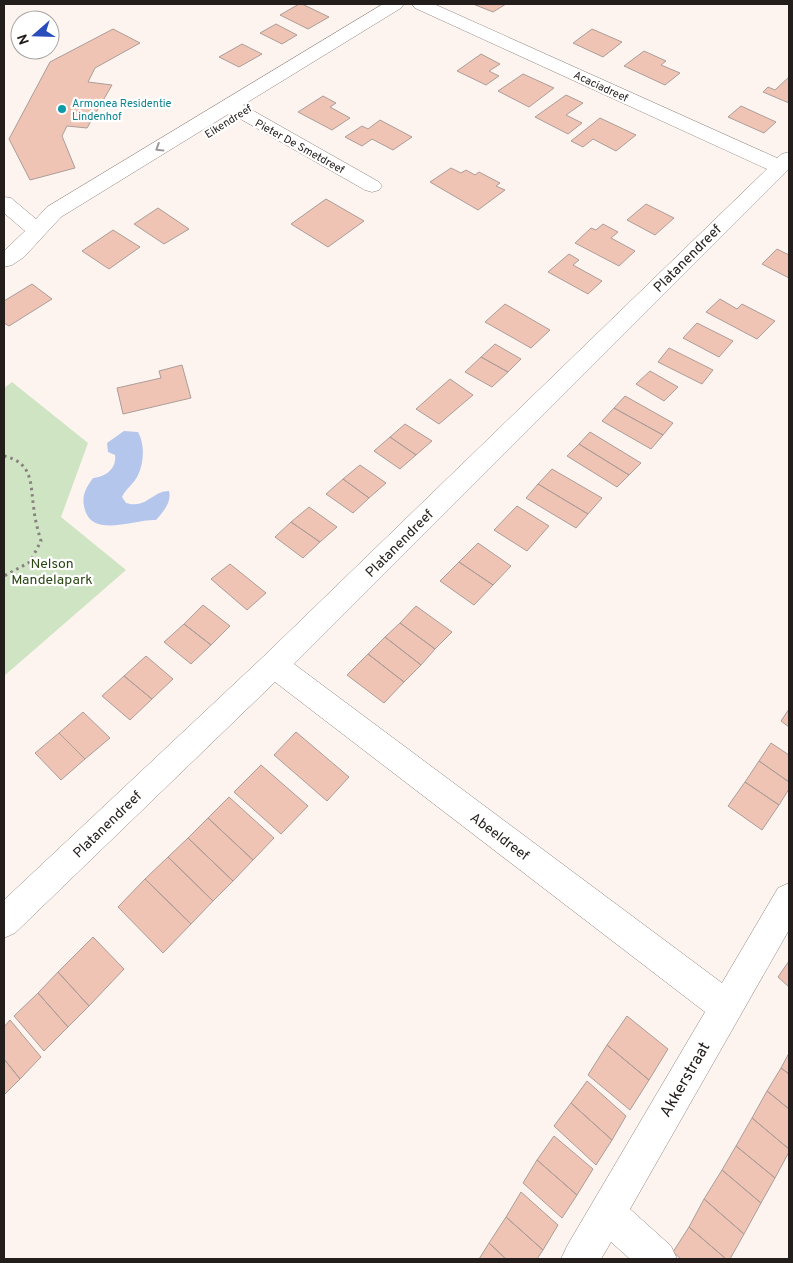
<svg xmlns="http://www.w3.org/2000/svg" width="793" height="1263" font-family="Overpass,sans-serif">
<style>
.green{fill:#cfe4c2}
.water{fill:#b4c6eb}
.building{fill:#f0c4b4;stroke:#ac9d98}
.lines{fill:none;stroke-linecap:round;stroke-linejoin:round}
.street-casing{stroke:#91837e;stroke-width:1}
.path{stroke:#89817f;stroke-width:3;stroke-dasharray:2.5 4;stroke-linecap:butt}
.street{fill:#fff;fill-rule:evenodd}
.oneway{stroke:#9c9998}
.culture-dot{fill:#0f9aa8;stroke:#fff;stroke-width:2}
.labels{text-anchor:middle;stroke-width:4.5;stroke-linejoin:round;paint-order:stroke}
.far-street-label{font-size:11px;fill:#231d1b;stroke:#fff}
.far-culture-label{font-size:11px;fill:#0d838f;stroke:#fff;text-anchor:start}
.street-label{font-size:14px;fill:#231d1b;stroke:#fff}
.park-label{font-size:14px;fill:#2b4713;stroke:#fff}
.near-street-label{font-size:16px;fill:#231d1b;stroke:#fff}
</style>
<rect width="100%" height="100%" fill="#fdf4f0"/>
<path class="green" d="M12,382l76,61 -27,74 65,53 -122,106v-288z"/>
<path class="water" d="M124,431l14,1c7,12 6,31 0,43 -3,8 -12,13 -16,22l4,6c21,6 26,-12 43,-12 3,11 -6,21 -13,29 -21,-1 -63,18 -71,-10 -4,-13 0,-21 8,-32 13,-1 24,-10 22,-23l-7,-3 -1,-9z"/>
<path class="building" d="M299,4h3l27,13 -21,12 -28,-14z
M473,4h33l-13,8z
M276,24l21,11 -15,9 -22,-11z
M113,29l27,14 -45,25 -7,14 24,3 -25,43 -20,-2 -5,10 13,32 -45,12 -21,-41 41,-77z
M592,29l30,13 -19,15 -30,-14z
M242,44l20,10 -23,13 -20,-10z
M644,51l22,10 -5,4 19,8 -15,12 -41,-19z
M481,54l19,10 -11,7 10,5 -13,9 -29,-14z
M523,74l31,14 -25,19 -31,-16z
M789,77v26l-26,-11 5,-5 7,3z
M566,95l17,8 -17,12 16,8 -14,11 -33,-17z
M323,96l13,7 -6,4 20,11 -18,12 -34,-18z
M741,106l35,16 -12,11 -36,-16z
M600,118l36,17 -20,16 -23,-12 -10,8 -12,-6z
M380,120l32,17 -19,13 -21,-11 -10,7 -17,-9 17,-11 6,3z
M451,168l10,5 5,-3 9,5 4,-3 21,11 -4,3 9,4 -27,20 -48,-28z
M326,199l38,22 -36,26 -37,-23z
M646,204l28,14 -19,17 -28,-15z
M158,208l31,21 -25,15 -30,-20z
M603,224l15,8 -7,6 24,13 -16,15 -44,-23 16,-15 5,2z
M113,230l27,17 -31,22 -27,-18z
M777,249l12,6v23l-27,-14z
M569,254l10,6 -6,5 29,16 -14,13 -40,-22z
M32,284l20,15 -43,27 -5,-3v-22z
M720,299l17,10 5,-5 33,17 -18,18 -51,-27z
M505,304l45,26 -19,18 -46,-26z
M697,323l36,18 -14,16 -36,-19z
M495,344l26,15 -13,13 -27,-15z
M669,348l44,22 -11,14 -44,-22z
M481,357l27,15 -16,15 -27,-15z
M182,365l9,33 -68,16 -6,-26 44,-10 -2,-7z
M650,371l28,16 -14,14 -28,-17z
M450,379l23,16 -34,29 -23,-15z
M625,396l48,27 -10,12 -49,-27z
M614,408l49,27 -12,14 -49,-28z
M405,424l27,17 -16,14 -26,-18z
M590,432l51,31 -12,12 -50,-31z
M390,437l26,18 -16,14 -26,-18z
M579,444l50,31 -12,12 -50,-31z
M360,465l26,18 -17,15 -26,-19z
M552,469l50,29 -14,16 -50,-30z
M343,479l26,19 -16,15 -27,-19z
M538,484l50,30 -12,14 -50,-30z
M517,506l32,20 -22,25 -33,-21z
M309,507l28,20 -17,15 -29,-20z
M291,522l29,20 -17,16 -28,-21z
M478,543l33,23 -18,19 -34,-23z
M459,562l34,23 -19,20 -34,-24z
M230,564l36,29 -19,17 -36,-31z
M203,605l27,21 -19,19 -27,-21z
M416,606l36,26 -17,17 -35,-26z
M400,623l35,26 -14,16 -36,-28z
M184,624l27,21 -20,19 -27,-22z
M385,637l36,28 -17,17 -36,-28z
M368,654l36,28 -20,21 -37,-28z
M146,656l27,23 -21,20 -28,-23z
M124,676l28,23 -22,21 -28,-24z
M789,709v18l-8,-6z
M83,712l27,26 -25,21 -26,-26z
M296,732l53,45 -22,24 -53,-46z
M59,733l26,26 -24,21 -26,-27z
M771,743l18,12v27l-30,-21z
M759,761l30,21v7l-10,16 -34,-23z
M261,765l47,41 -27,28 -47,-42z
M745,782l34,23 -17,25 -34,-24z
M229,797l45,41 -21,22 -45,-42z
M208,818l45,42 -20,21 -45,-43z
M188,838l45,43 -20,20 -45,-44z
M168,857l45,44 -22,23 -46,-45z
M145,879l46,45 -28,29 -45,-46z
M93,937l31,32 -35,37 -31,-34z
M789,961v26l-11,-10z
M58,972l31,34 -21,21 -30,-34z
M38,993l30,34 -24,24 -30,-35z
M627,1016l41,33 -19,31 -42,-35z
M10,1020l31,37 -21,22 -16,-20v-32z
M607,1045l42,35 -19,30 -42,-35z
M789,1053v21l-8,-6z
M4,1059l16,20 -16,16z
M781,1068l8,6v35l-22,-18z
M587,1081l39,35 -14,24 -41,-37z
M767,1091l22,18v40l-37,-31z
M571,1103l41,37 -16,25 -42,-39z
M752,1118l37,31v3l-14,26 -39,-32z
M554,1136l39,33 -16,26 -40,-35z
M736,1146l39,32 -14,25 -39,-33z
M537,1160l40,35 -15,23 -39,-35z
M722,1170l39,33 -17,31 -40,-35z
M521,1192l37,33 -15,25 -37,-33z
M704,1199l40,35 -14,25h-4l-37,-32z
M506,1217l37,33 -6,9h-31l-17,-16z
M689,1227l37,32h-45l-8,-7z
M489,1243l17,16h-27z"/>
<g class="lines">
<defs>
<path id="street" d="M383,4h21l-3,4 -158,97 136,77 3,4 -3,4 -7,2 -7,-2 -135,-77 -169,104 -37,40 -12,8 -8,2v-16l21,-20 -21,-18v-16l7,1 25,21 11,-12z
M412,4h22l343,154 5,-4 7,-2v17l-495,495 428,319 56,-95 11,-5v47l-159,279 41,37 6,13h-47l-19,-17 -10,17h-40l6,-13 138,-234 -430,-330 -260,251 -11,5v-38l260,-244 503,-487 -352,-161z"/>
</defs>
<use href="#street" class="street-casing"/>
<path class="path" d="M4,456c30,7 26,28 30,54 1,10 4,21 7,31l-11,21 -26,14"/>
<use href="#street" class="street"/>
</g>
<defs><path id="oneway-chevron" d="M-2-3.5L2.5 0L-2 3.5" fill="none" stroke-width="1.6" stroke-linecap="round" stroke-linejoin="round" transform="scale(1.25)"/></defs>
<use class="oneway" href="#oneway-chevron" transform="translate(159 148) rotate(148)"/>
<circle class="culture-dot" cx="62" cy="109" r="5"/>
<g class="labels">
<g class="far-street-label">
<text transform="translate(601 86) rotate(25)" y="4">Acaciadreef</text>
<text transform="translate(228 121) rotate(-32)" y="4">Eikendreef</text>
<text transform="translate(300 146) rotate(29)" y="4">Pieter De Smetdreef</text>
</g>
<g class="far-culture-label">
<text x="72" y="107">Armonea Residentie<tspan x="72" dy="13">Lindenhof</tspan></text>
</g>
<g class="street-label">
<text transform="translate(687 258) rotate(-45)" y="5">Platanendreef</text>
<text transform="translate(399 543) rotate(-45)" y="5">Platanendreef</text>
<text transform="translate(107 824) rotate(-44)" y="5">Platanendreef</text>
<text transform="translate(500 836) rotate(37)" y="5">Abeeldreef</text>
</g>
<g class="park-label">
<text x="52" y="568">Nelson<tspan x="52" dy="16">Mandelapark</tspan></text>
</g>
<g class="near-street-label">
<text transform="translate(684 1079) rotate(-60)" y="6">Akkerstraat</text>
</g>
</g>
<rect width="793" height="1263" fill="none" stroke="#231d1b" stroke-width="10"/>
<g transform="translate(35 35) rotate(250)"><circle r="24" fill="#ffffff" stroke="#a7a5a4"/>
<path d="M0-4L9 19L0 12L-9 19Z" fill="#294dbc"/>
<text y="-8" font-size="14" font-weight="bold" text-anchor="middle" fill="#231d1b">N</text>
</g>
</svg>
